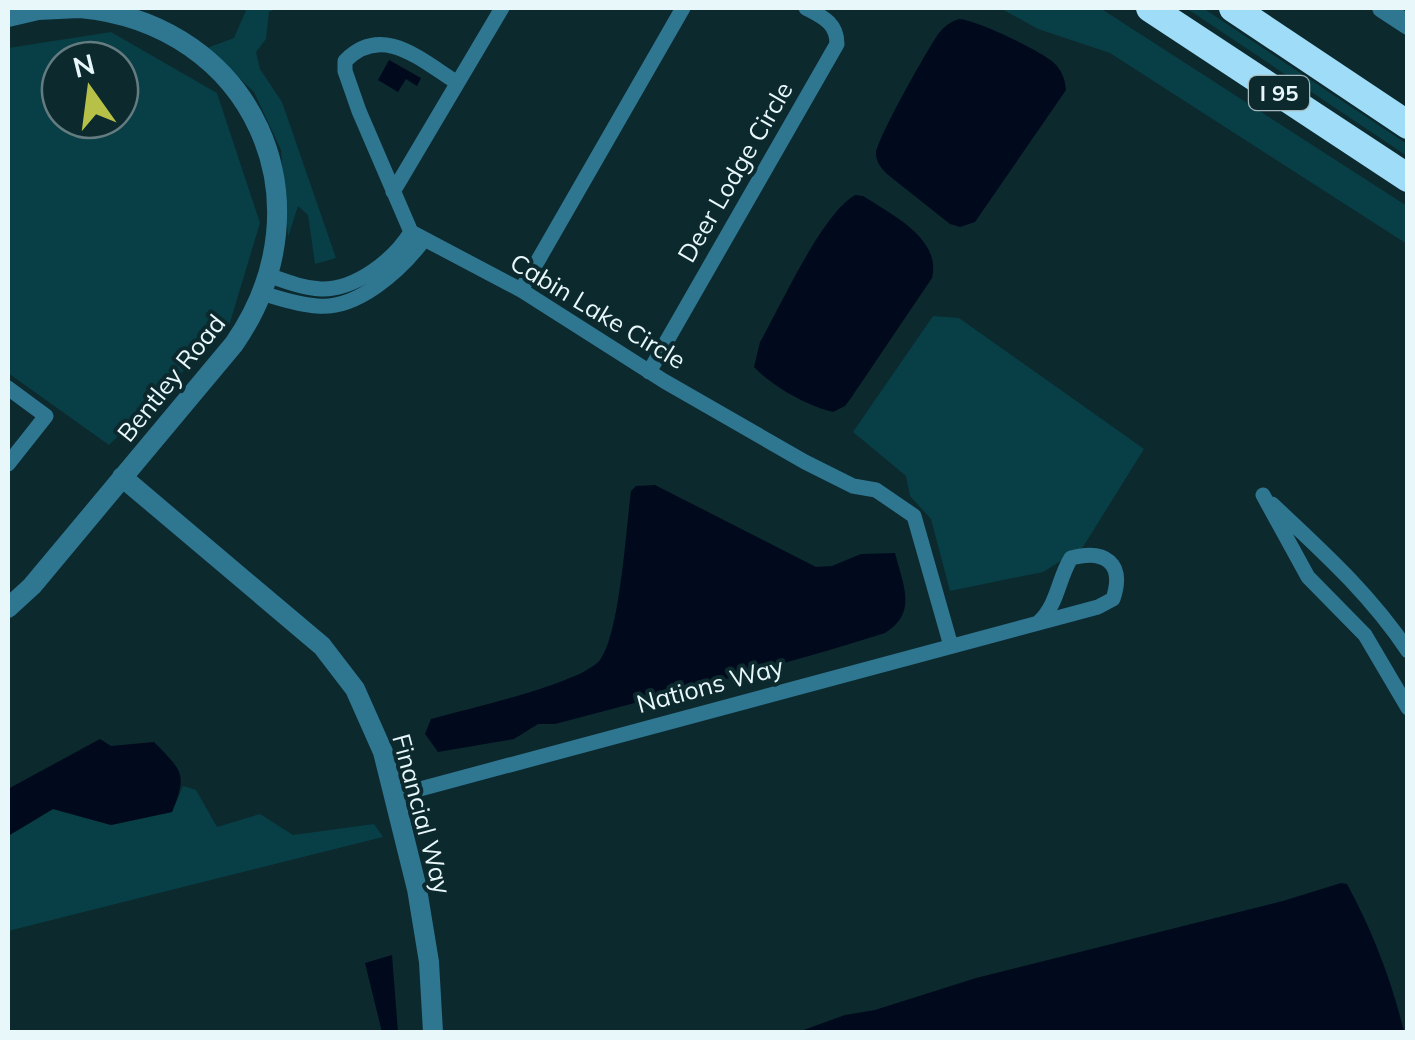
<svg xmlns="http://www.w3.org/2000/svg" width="1415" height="1040" font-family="Mulish,sans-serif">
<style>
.green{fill:#083e45;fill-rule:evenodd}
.water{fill:#000a1c}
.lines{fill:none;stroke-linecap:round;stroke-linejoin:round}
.minor{stroke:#2f7691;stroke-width:15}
.tertiary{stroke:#2f7691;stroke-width:20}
.motorway{stroke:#9fdcf7;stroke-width:28}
.labels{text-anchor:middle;stroke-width:8;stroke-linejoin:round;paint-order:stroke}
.shield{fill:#0c292e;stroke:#a5b9bd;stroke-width:2.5}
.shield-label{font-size:22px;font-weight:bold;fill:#e7f7fa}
.street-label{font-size:25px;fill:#e7f7fa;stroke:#0c292e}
</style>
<rect width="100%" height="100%" fill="#0c292e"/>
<path class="green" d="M247,8h30l-8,4 -3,27 -10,13 4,17 22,33 54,156 -21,6 -7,-49 -10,-9 -10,31 -7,-87 -27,-58 -47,-44 27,-10z
M1000,8h100l307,198v38l-297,-191 -72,-24z
M1186,8h17l204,136v12z
M111,32l106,61 43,130 -31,103 -120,119 -101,-72v-325zM60,60h60v60h-60z
M933,316l26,2 185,131 -61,98 -40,25 -93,19 -19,-72 -21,-23 -4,-20 -53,-44z
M183,786l13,4 21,37 43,-13 33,21 81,-11 9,13 -375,94v-95l45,-27 58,16 61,-13z"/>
<path class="water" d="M959,19c20,2 78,30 94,43 9,8 12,17 13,28l-91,132 -15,5 -10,-3 -63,-50c-6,-6 -11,-12 -11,-21 1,-14 52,-105 63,-120 6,-7 11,-11 20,-14z
M389,60l32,18 -4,8 -11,-7 -8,13 -20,-12z
M855,195l8,1c28,18 79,43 69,82l-81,120 -6,8 -12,6c-26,-6 -60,-25 -79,-45l6,-25c22,-38 61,-127 95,-147z
M655,485l161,82 16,-1 29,-12 34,-1c8,32 23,60 -10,80 -109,35 -220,61 -330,91h-17l-24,15 -76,13 -13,-18 6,-15c34,-10 150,-35 169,-59 20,-26 26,-132 31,-169l5,-5z
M100,739l11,7 43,-4c28,29 34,31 18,70l-61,13 -58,-16 -45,27v-47z
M1341,883l6,1c25,46 45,97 57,148h-606l47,-17 30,-5 101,-32 307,-77z
M392,955l6,77h-16l-17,-69z"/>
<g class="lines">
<path class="minor" d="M456,82c-35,-22 -74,-59 -111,-21v10l14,40 52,121 110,58 143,91 141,81 48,24 23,4 38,26 37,130
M393,192l109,-184
M268,275c17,6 34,13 53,14 34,1 73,-29 90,-57
M521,290l162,-282
M261,293c18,5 37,12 56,13 40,4 83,-35 106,-65
M649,372l188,-328c0,-21 -14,-27 -31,-36
M8,388l38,28 -38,48
M1263,495l45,82 57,58 43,73
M1272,504c50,47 97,89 136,147
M394,796l704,-189 15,-8c12,-36 -8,-50 -42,-41 -13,21 -13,46 -32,64"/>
<path class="tertiary" d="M1382,8l26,17
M8,17l30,-7 41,-2
M122,477l200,169 33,43 28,63 34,137 12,73 4,70
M8,608l24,-22 202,-242c99,-142 19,-320 -154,-336"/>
<path class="motorway" d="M1150,8l258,170
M1233,8l175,117"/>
</g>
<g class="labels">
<rect class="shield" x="1249" y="76" width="60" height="34" rx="8"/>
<g class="shield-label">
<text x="1279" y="101">I 95</text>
</g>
<g class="street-label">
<text transform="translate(735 172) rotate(-60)" y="9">Deer Lodge Circle</text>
<text transform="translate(598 311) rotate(31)" y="9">Cabin Lake Circle</text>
<text transform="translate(171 378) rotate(-51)" y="9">Bentley Road</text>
<text transform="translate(710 685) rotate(-15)" y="9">Nations Way</text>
<text transform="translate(422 814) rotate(75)" y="9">Financial Way</text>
</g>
</g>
<rect width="1415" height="1040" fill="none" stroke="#e7f7fa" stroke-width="20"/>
<g transform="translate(90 90) rotate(346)"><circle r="48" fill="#0c292e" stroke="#647b80" stroke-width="2.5"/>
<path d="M0-8L18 38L0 25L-18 38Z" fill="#b8c147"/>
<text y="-15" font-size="28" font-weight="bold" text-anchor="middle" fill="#e7f7fa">N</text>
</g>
</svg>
